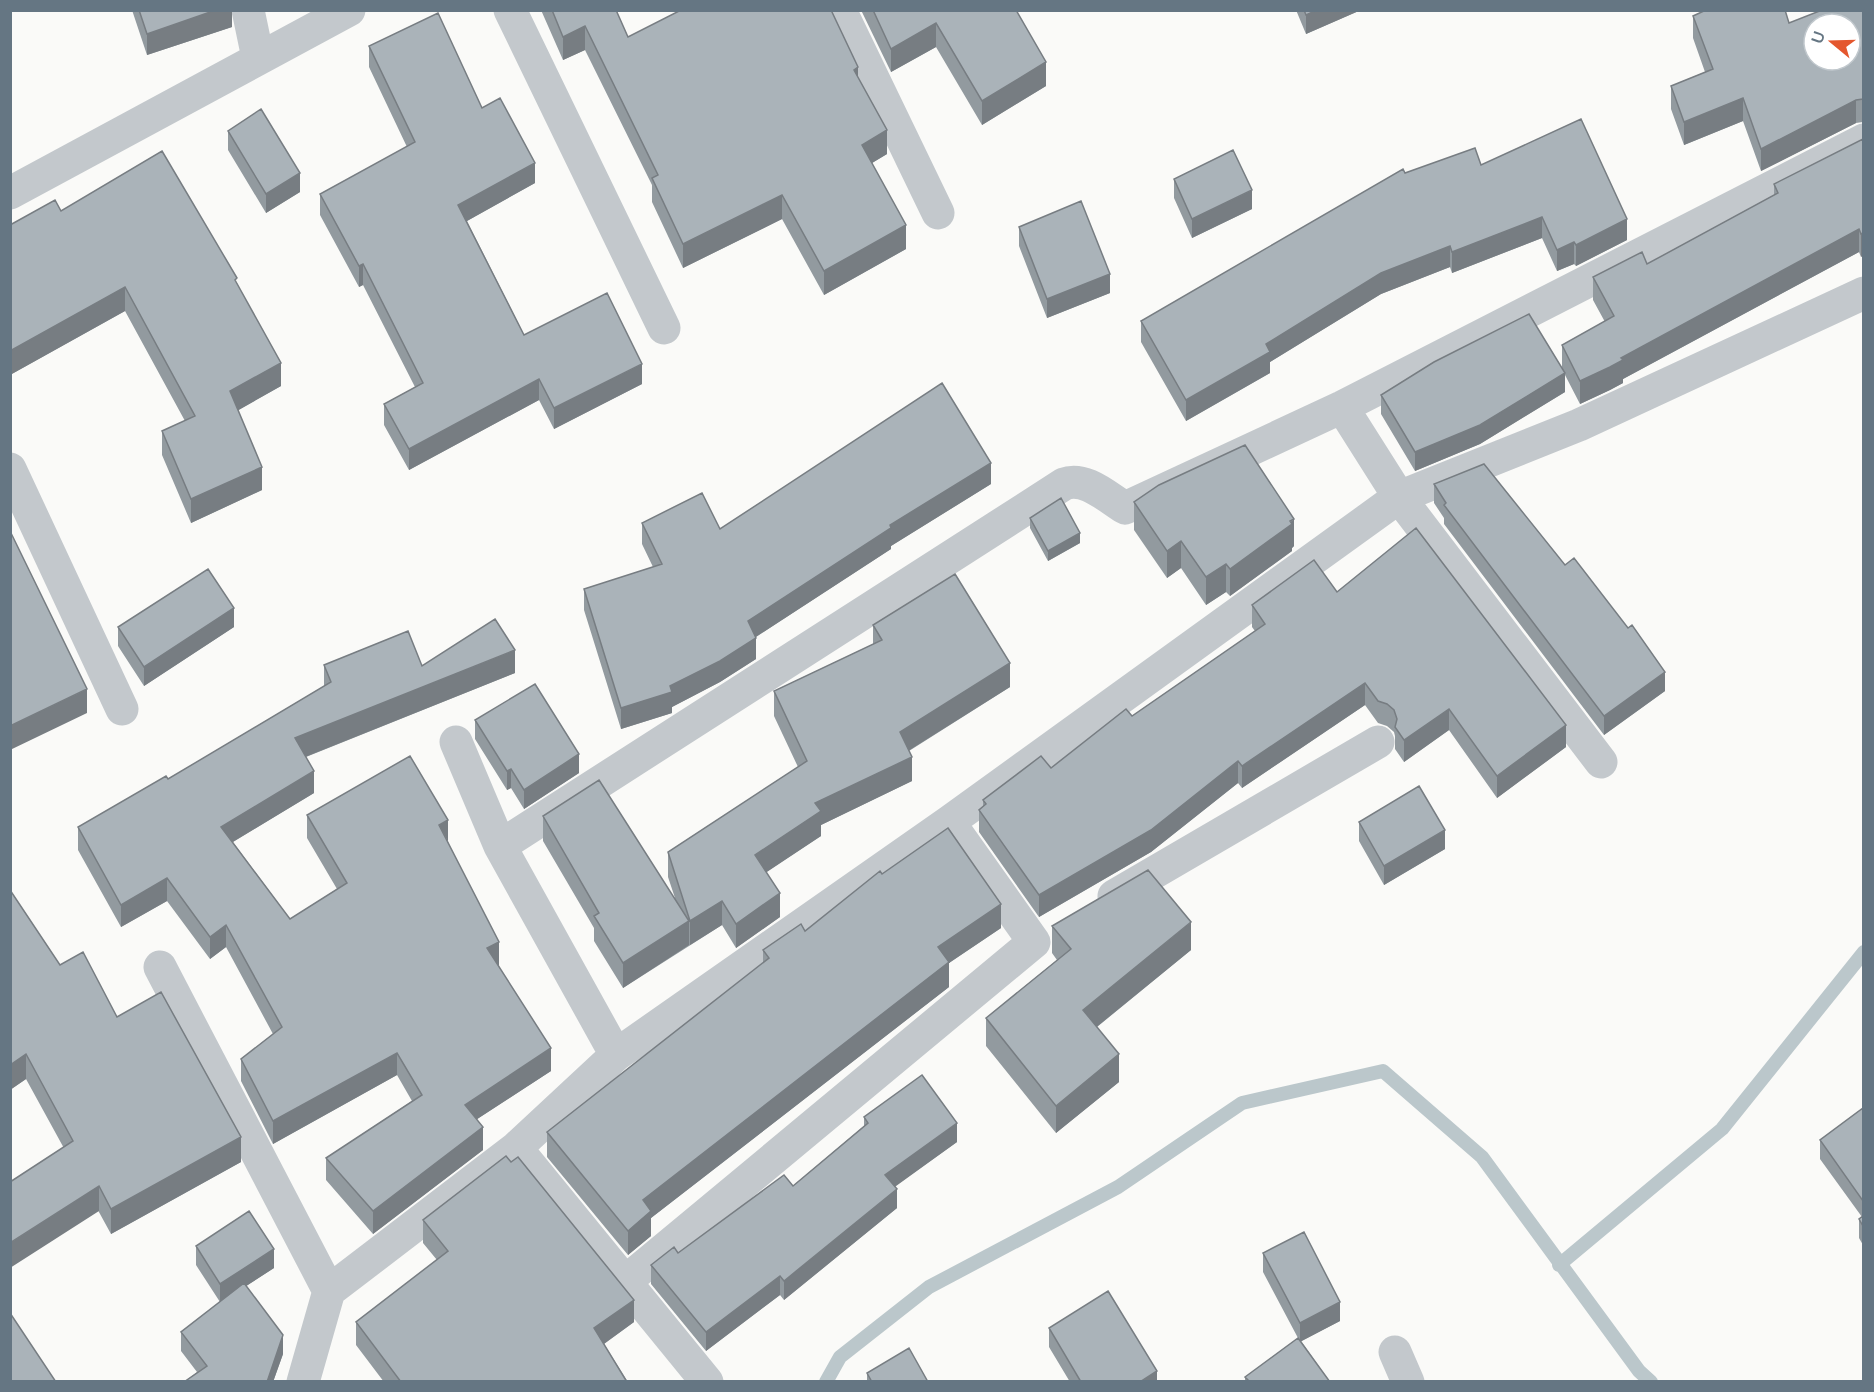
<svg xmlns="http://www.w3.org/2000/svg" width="1874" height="1392" font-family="'Nunito Sans',sans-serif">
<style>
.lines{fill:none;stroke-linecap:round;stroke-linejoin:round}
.stream{stroke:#bbc7cb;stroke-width:14}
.minor{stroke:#c3c8cc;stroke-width:33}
.wall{fill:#929a9f}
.shaded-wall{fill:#777d82}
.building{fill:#aab3b9;stroke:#777d82;stroke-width:1.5;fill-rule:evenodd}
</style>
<rect width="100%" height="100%" fill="#fafaf8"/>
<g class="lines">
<path class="stream" d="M1559,1265l163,-136 142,-177
M826,1382l14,-25 89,-70 189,-100 124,-84 141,-32 99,86 157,214 12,11"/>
<path class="minor" d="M248,10l10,48
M510,10l154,318
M840,10l98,203
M10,193l339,-183
M1342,407l57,90 202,265
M10,469l112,240
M456,742l44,104 116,209
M500,846l564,-362c21,-8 43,13 61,24l217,-101 522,-267
M1114,896l264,-154
M160,967l169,324
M516,1148l191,234
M626,1281l408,-339 -85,-120
M1395,1352l13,30
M303,1382l26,-91 187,-143 100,-93 333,-233 450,-325 180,-72 285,-132"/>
</g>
<path class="wall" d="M132,10h100v17l-85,28z
M541,10h75l12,27 230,41 29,76 -15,9 34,86 -82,46 -42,-76 -99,49 -31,-66v-17l-67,-135 -22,10z
M861,10h155l30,76 -64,39 -46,-78 -45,25z
M1296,10h65l-55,24z
M1863,10v112l-7,1 -95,48 -18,-50 -59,24 -13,-36v-23l34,-14 -12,-34v-22l96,7z
M369,46l113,62 53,75 -68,38 57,114 118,49 -88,45 -15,-29 -130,70 -25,-45v-21l31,-17 -52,-102 -4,2 -39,-72v-21l87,-47 -38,-80z
M228,131l72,61 -34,21 -38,-63z
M1863,139l-2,118 -2,-5 -236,127v4l-13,7 -30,14 -15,-29v17l-85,52 -65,27 -34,-57v-19l181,-28v-22l43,-23 -12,-22v-23l54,-13 127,-69v-11z
M1481,165l146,75 -51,26 -2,-2 -17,7 -15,-33 -90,35 -2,-6 -69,27 -111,68v11l-84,48 -45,-79v-21l264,-148z
M1174,179l78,30 -60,29 -18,-40z
M61,211l176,72 44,103 -43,24 24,80 -71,33 -29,-68v-24l23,-10 -60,-110 -115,64v-150z
M1019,227l91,66 -63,25 -28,-72z
M991,484l-100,62v3l-135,88v22l-36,23 -48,25v6l-51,16 -37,-119v-21l69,-22 -11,-23v-21l78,6z
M1434,484l231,207 -61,44 -160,-211v-6l-10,-15z
M1134,502l160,44 -2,2v3l-62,45 -4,-4 -20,13 -25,-37 -14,10 -33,-48z
M1030,518l50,25 -32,18 -18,-33z
M1337,592l229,155 -69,51 -48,-68 -45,32 -9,-13v-13l-1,-4 -7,-6 -9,-3 -13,-18 -123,83 -4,-5 -87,69 -112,65 -60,-85v-22l4,-3v-7l68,-32 81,-52 123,-85 -3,-4v-22z
M873,625l137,62 -101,64 3,30 -91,44v11l-55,36 14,45 -44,31 -14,-23 -99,63 -29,-47v-13l-51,-87v-25l132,82 -7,-21v-25l130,-85 -24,-51v-25l99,-47z
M118,627h116l-90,59 -26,-40z
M324,665l98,1 93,7 -209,84 8,36 -81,49 57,77 47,-30 -30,-51v-23l141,27 51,123h-1l53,106 -74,48 6,31 -110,84 -47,-54v-22l86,-57 -15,-26 -124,69 -32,-63v-22l32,-25 -47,-87 -16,12 -43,-58 -46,26 -43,-77v-23l90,-48 156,-93z
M475,720l104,53 -55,36 -13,-21 -4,2 -32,-51z
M1359,822l86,27 -61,36 -25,-44z
M882,874l119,54 -52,35v24l-298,231v18l-23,19 -81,-98v-25l216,-169v-13l42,-19z
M10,890l50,75 57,52 124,145 -130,72 -85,-155 -16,11z
M1052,926l139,24 -94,77 22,55 -63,51 -70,-87v-28l71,-58 -5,-7z
M1863,1108v137l-4,-7v-19l3,-2 -42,-58v-19z
M864,1117l93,25 -62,44 2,22 -113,92 -4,-5 -74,56 -55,-67v-19l27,-12 115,-67 71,-60z
M423,1220l211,102 -30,22 24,38h-244l-28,-37v-23l81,-62 -14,-17z
M196,1246l78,22 -28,18 37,68 -10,28h-89l13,-10 -16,-21v-19l39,-30 -24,-37z
M1263,1253l77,68 -39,20 29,41h-85v-5l53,-39 -35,-66z
M1049,1328l108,54h-87l-21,-35z
M867,1373l61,9h-61z"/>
<path class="shaded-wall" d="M216,10h16v17l-85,28v-21z
M1317,10h44l-55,24v-19z
M936,23v24l-45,25v-23z
M585,26v24l-22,10v-23z
M1046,62v24l-64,39v-24z
M858,67v24l-4,-21z
M1743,98v23l-59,24v-23z
M1856,100v23l-95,48v-22z
M887,130v24l-25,15v-24z
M535,163v20l-77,43v-21z
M300,173v19l-34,21v-19z
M1252,190v19l-60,29v-19z
M782,195v24l-99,49v-24z
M1542,217v21l-90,35v-21z
M1627,219v21l-51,26v-21z
M906,225v24l-82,46v-24z
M1859,229v23l-236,127v4l-13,7 -30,14v-23l41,-23z
M1863,233v23l-2,1v-23z
M1574,242v22l-17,7v-21z
M1450,246v21l-69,27 -111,68v11l-84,48v-21l80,-56 115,-71z
M363,264v21l-4,2v-21z
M1110,274v19l-63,25v-19z
M125,287v24l-115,64v-24z
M281,363v23l-51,29v-24z
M642,364v20l-88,45v-21z
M1565,373v19l-85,52 -65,27v-19z
M539,379v21l-130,70v-21z
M991,463v21l-100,62v3l-143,93v-21l142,-96z
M262,467v23l-71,33v-24z
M1294,519v27l-2,2v3l-62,45v-27z
M1080,533v10l-32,18v-10z
M1181,541v27l-14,10v-27z
M1226,564v28l-20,13v-28z
M234,608v19l-90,59v-19z
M756,638v21l-36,23 -48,25v6l-51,16v-21l49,-22z
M515,650v23l-220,88v-23z
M1010,663v24l-110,69v-24z
M1665,672v19l-61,44v-19z
M1365,683v22l-123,83v-22z
M87,689v24l-77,37v-24z
M1449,709v21l-45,32v-22z
M1566,725v22l-69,51v-22z
M579,754v19l-55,36v-19z
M912,757v24l-91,44v11l-66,44v-25l60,-52z
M1238,761v22l-87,69 -112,65v-22z
M511,769v19l-4,2v-19z
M314,771v22l-93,56v-22z
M448,820v22l-9,-17z
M1445,830v19l-61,36v-19z
M167,878v23l-46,26v-22z
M780,893v24l-44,31v-24z
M722,901v24l-32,20v-24z
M1001,904v24l-52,35v24l-298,231v18l-23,19v-24l15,-31 295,-253z
M689,921v24l-66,43v-25z
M1191,922v28l-108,88v-28z
M226,925v22l-16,12v-22z
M499,942v23l-12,6v-23z
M551,1048v23l-86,56v-22z
M397,1053v22l-124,69v-23z
M26,1054v25l-16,11v-25z
M1119,1054v28l-63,51v-27z
M957,1123v19l-72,52v-19z
M483,1127v23l-110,84v-23z
M241,1137v25l-130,72v-25z
M99,1186v25l-89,57v-25z
M897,1189v19l-113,92v-19z
M274,1249v19l-54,35v-19z
M780,1276v19l-74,56v-19z
M634,1300v22l-40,29v-23z
M1340,1302v19l-40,21v-19z
M283,1335v19l-10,28h-6z
M1157,1371v11h-17z"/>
<path class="building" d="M139,10h77l-69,24z
M552,10h64l12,27 53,-27h150l27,57 -4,3 33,60 -25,15 44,80 -82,46 -42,-76 -99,49 -31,-66 6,-3 -73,-149 -22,11z
M873,10h143l30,52 -64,39 -46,-78 -45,26z
M1304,10h13l-11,5z
M1706,10h79l4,13 33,-13h41v89l-7,1 -95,49 -18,-51 -59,24 -13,-36 42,-17 -20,-53zM1814,24h36v36h-36z
M438,13l44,95 18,-10 35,65 -77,42 66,130 83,-42 35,71 -88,44 -15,-29 -130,70 -25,-45 39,-21 -60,-119 -4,2 -39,-72 95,-52 -46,-96z
M261,109l39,64 -34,21 -38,-63z
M1581,119l46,100 -51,26 -2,-3 -17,8 -15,-33 -90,35 -2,-6 -69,27 -115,71 4,8 -84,48 -45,-79 262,-152 2,4 70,-25 6,17z
M1863,139v94l-2,1 -2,-5 -238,129 2,2 -13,7 -30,14 -18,-36 52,-29 -21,-39 49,-25 5,12 131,-71 -4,-9z
M1233,150l19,40 -60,29 -18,-40z
M162,151l75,127 -2,2 46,83 -51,28 32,76 -71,32 -29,-68 33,-15 -70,-129 -115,64v-126l45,-25 6,11z
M1081,201l29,73 -63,25 -28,-72z
M1529,314l36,59 -85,52 -65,27 -34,-57 53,-33z
M942,383l49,80 -101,62 1,3 -143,93 8,17 -36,23 -50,25 2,6 -51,16 -37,-119 78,-25 -20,-41 60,-30 18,36z
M1245,445l49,74 -4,2 2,3 -62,45 -4,-5 -20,13 -25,-36 -14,10 -33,-49 25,-17z
M1484,464l81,101 9,-7 54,70 4,-3 33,47 -61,44 -160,-211 2,-2 -12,-19z
M1061,498l19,35 -32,18 -18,-33z
M1416,528l150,197 -69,51 -48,-67 -45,31 -9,-13 2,-8 -3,-9 -7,-6 -9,-3 -13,-18 -123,83 -4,-5 -87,69 -112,65 -60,-85 7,-6 -3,-4 58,-44 10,12 75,-59 6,7 133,-92 -13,-19 62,-45 23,32z
M10,531l77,158 -77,37z
M208,569l26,39 -90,59 -26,-40z
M955,574l55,89 -110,69 12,25 -97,46 6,8 -66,44 25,38 -44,31 -14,-23 -32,20 -22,-69 139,-91 -33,-70 108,-51 -9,-15z
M495,619l20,31 -220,88 19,33 -93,56 69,92 57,-36 -40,-68 103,-59 38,64 -9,5 60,117 -12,6 64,100 -86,57 18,22 -110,84 -47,-53 96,-63 -25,-42 -124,68 -32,-62 41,-32 -56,-102 -16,12 -43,-59 -46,27 -43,-78 88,-51 2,3 163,-97 -7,-17 84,-34 14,35z
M535,684l44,70 -55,36 -13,-21 -4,2 -32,-51z
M599,780l90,141 -66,42 -29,-47 5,-3 -56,-97z
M1419,786l26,44 -61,36 -25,-44z
M948,828l53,76 -63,43 11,15 -306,238 8,11 -23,20 -81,-99 222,-174 -6,-8 38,-26 4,7 75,-60 2,3z
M1148,870l43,52 -108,88 36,44 -63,52 -70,-88 85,-69 -19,-23z
M10,890l50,75 23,-13 34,65 44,-25 80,145 -130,72 -12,-23 -89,57v-61l63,-41 -47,-87 -16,11z
M922,1075l35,48 -72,52 12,14 -113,92 -4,-5 -74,56 -55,-67 23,-18 4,6 106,-78 9,11 75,-63 -4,-6z
M1863,1108v93l-43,-61z
M506,1156l5,6 7,-5 116,143 -40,28 33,54h-226l-45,-60 92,-71 -25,-31z
M249,1211l25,38 -54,35 -24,-38z
M1863,1216v10l-4,-7z
M1304,1232l36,70 -40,21 -37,-70z
M244,1283l39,52 -16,47h-83l23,-16 -26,-34z
M1108,1291l49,80 -17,11h-59l-32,-54z
M10,1313l46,69h-46z
M1298,1338l32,44h-84l2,-2 -3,-3z
M909,1348l19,34h-56l-5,-9z"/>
<rect width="1874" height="1392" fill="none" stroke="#657683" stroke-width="24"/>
<g transform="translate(1832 42) rotate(289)"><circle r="28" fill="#ffffff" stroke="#c1c8cd" stroke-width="1.5"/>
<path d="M0-4.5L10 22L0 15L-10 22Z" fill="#e4572e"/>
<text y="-9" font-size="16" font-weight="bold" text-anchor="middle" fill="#657683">U</text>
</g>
</svg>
